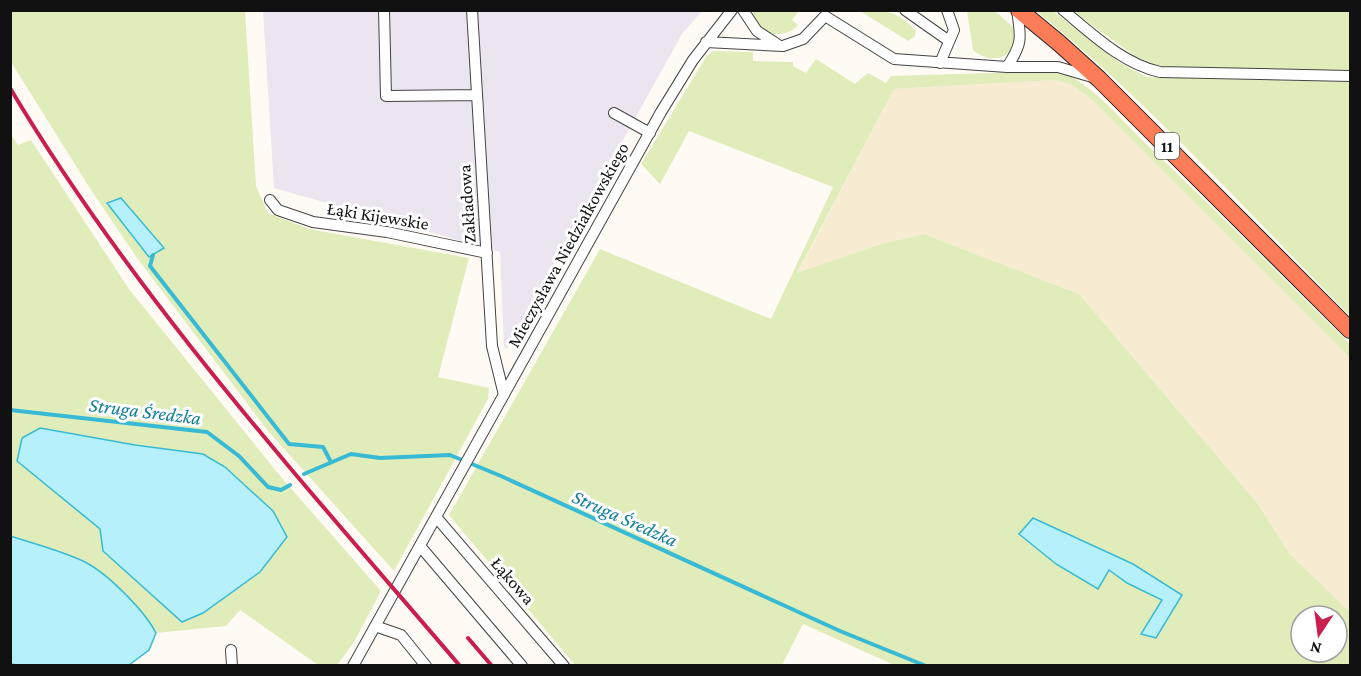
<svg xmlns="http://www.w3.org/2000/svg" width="1361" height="676" font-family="'Crimson Pro',serif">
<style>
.industrial{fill:#ece5ef}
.farmland{fill:#f7ecd2}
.green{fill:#e0edbb;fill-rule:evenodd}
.water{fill:#b6f0fa;stroke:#38bad5;stroke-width:1.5}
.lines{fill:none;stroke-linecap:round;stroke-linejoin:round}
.stream{stroke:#38bad5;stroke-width:4}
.minor-casing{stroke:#444;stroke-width:12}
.highway-casing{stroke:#222;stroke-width:18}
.minor{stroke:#fff;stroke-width:10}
.highway{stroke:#fb7c56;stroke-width:16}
.rail{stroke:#ca1f4e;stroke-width:4}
.labels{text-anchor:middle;stroke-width:6;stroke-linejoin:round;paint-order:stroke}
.shield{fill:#fff;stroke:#585858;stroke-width:1.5}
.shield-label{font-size:16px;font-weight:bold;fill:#111}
.street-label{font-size:18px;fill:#111;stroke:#fff}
.water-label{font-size:20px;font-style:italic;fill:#117f9c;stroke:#fff}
</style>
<rect width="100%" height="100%" fill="#fffbf4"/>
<path class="industrial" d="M263,11h439l-20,23 -175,315 -3,-2 -4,-95 -226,-64z"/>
<path class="farmland" d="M1055,80l17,5 19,14 259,259v254l-61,-59 -31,-49 -179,-210 -155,-60 -43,10 -84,30 97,-185z"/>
<path class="green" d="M11,11h234l11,175 12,27 41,16 160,29 -31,119 51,11 -1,11 -94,172 -126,-140 -131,-173 -48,-71 -78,-125z
M753,11h46l-7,9 6,5c-15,17 -45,10 -45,-14z
M860,11c26,-1 37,-1 56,20l-1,5 -7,5z
M967,11h28l18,16 2,19c-12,16 -27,16 -42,4z
M1036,11h17l69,53 25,13 203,5v234c-102,-104 -201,-214 -314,-305z
M1072,11h278v60l-188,-4 -27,-11z
M713,51l40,1v9l40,1v4l13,7 10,-14 39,25 13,-11 18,10 5,-7 167,-5c31,10 61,46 84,69 71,67 139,136 208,204v14l-259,-259 -19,-14 -17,-5 -161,9 -97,184 84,-29 43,-10 155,60 179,210 31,49 61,59v53h-456l-91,-41 -21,41h-207l-126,-150 151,-266 171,70 62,-132 -144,-56 -29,53 -19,-20 65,-107zM1109,570l73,25 -26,43 -15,-4 21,-34 -35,-17zM1301,616h36v36h-36z
M10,133l8,12 13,-5 98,149 152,188 100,114 -27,51 -17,23h-19l-78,-55 -14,16 -70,7c-12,-23 -48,-59 -71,-71 -23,-11 -50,-18 -74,-26z"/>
<path class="water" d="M121,198l43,50 -15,9 -42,-54z
M40,428l95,17 68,9 22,13 48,44 14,26 -27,35 -57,41 -21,9 -79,-71 -3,-22 -83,-68 5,-23z
M1033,518l100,46 49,31 -26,43 -15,-4 21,-34 -35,-17 -18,-13 -11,19 -42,-25 -37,-30z
M10,536c25,8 52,15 75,26 23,12 59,48 71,71l-7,17 -20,15 -106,1 -12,-2z"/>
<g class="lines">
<path class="stream" d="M153,255l-3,11 139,178 34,3 8,15
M10,410l197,22 32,24 29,31 13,3 9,-5
M304,474l47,-20 29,4 70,-3 51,21 339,155 86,35"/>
<defs>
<path id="minor" d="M384,10l2,86 91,-1
M472,10l20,336 12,49
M743,10l14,21 20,13
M905,10l44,31
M1063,10c29,24 60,54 97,62l190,4
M706,42l77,4 20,-7 22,-23 69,43 113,8h51l34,10
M940,63l14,-33 -7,-20
M1007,67c16,-24 14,-29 10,-57
M614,113l36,20
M270,200l8,10 35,12 74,10 100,21
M436,517l128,149
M420,546l102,120
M375,626l26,9 25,31
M231,650l1,16
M353,666l308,-554 32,-52 39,-50"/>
<path id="highway" d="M1019,10l40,33 40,36 251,251"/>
</defs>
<use href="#minor" class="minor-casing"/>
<use href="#highway" class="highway-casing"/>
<use href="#minor" class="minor"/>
<use href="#highway" class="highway"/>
<path class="rail" d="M10,88c126,211 291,392 450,578
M468,638l24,28"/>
</g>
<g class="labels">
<rect class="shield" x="1155" y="133" width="24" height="26" rx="4.5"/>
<g class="shield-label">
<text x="1167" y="152">11</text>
</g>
<g class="street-label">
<text transform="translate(467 204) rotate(-94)" y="6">Zakładowa</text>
<text transform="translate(378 216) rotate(9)" y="6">Łąki Kijewskie</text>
<text transform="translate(568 245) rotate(-61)" y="6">Mieczysława Niedziałkowskiego</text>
<text transform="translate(513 581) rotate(49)" y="6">Łąkowa</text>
</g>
<g class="water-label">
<text transform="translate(145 411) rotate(7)" y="7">Struga Średzka</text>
<text transform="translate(625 518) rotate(24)" y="7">Struga Średzka</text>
</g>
</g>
<rect width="1361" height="676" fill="none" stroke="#111111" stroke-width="24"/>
<g transform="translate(1319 634) rotate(193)"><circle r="28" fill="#ffffff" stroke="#a0a0a0" stroke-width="1.5"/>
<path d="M0-4.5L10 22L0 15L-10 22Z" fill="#ca1f4e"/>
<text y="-9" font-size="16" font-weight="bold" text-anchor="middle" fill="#111111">N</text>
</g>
</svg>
